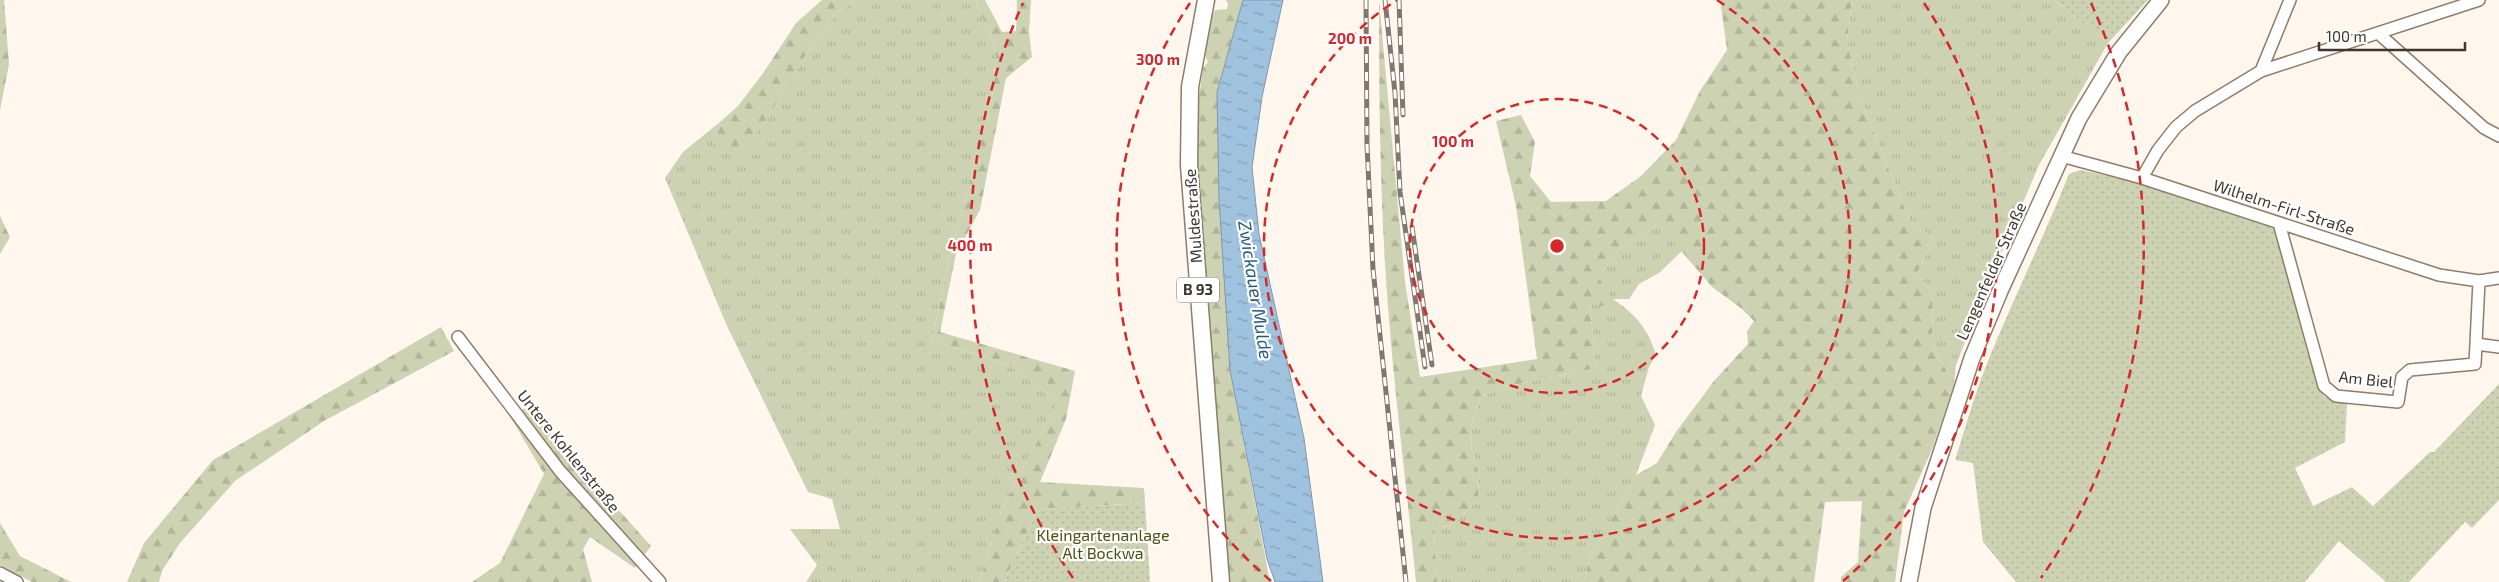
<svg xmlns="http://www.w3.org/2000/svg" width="2499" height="582" font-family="'Exo 2',sans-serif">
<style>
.grass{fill:url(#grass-tufts)}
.forest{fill:url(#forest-firs)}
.garden{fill:url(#garden-dots)}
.water{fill:url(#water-ripples);stroke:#8298aa}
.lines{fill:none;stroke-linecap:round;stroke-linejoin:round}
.street-casing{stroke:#8f7c69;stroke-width:14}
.secondary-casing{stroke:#8f7c69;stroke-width:18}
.primary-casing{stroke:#8f7c69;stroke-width:19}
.street{stroke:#fff;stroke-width:11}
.secondary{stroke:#fff;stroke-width:15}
.primary{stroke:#fff;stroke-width:16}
.rail-casing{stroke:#80786f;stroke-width:5}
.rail{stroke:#fff;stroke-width:3;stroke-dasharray:9;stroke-linecap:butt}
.ring{fill:none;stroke:#d62828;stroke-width:2.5;stroke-dasharray:9 6}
.labels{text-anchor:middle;stroke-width:4.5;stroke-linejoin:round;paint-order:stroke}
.shield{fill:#fff;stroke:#79736d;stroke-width:1}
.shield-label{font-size:15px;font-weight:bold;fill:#3f372f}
.street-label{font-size:16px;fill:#3f372f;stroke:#fff}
.park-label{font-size:16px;fill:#4b500e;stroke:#fff}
.water-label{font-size:18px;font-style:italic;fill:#245980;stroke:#fff}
.centre{fill:#d62828;stroke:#fff;stroke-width:2.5}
.ring-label{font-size:15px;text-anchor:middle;font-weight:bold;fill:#d62828;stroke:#fff;stroke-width:4.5;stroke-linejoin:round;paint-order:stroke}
</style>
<defs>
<pattern id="grass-tufts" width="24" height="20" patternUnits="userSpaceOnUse" patternTransform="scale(1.25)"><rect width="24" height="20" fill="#cdd2b3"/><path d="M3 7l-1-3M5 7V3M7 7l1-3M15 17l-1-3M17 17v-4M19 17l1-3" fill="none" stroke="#b1b59a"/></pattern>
<pattern id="forest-firs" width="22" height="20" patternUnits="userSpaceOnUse" patternTransform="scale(1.25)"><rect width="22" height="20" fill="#cdd2b3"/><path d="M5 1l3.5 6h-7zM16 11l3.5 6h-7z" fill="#b1b59a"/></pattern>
<pattern id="garden-dots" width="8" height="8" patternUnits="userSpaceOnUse" patternTransform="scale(1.25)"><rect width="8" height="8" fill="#cdd2b3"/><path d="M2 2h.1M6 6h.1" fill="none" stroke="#b1b59a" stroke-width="1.8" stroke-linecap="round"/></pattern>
<pattern id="water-ripples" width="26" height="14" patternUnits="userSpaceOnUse" patternTransform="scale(1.25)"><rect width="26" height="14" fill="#9fc2de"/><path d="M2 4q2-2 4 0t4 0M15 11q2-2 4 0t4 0" fill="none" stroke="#839eb4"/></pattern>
</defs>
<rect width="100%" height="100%" fill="#fff7ee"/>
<path class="grass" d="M857,0h119l20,52 -4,48 -42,154 -18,87 78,24 48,37 -56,107 -23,73h-173l11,-17 -27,-36h50l-8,-30 -24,-7 -81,-166 -62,-148 18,-26 37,-30 -6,21 49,-18 47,-77 27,-36z
M1852,0h202l54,43 -69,122 -54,126 -29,74 -2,19 -22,-39 1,-53 -17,-17 18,-37 -24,-17 -49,-120 -14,-60z
M1659,225l23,26 -23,22 -20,11 -10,15h-16c23,16 35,29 43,56l-7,12 -8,29 14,29 -19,50 -46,83 -7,24h-146l-3,-54 18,-3 26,-25 1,-26 -7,-23 -1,-24 11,-31 23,-9 91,-19 -6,-64 8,-27 23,-30z"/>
<path class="forest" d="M0,0h4l5,64 -9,46z
M822,0h35l-20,12 -27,36 -47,77 -21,24 -28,-6 6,-21 18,-16 26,-34 32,-49z
M976,0h9l17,32 14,-1 1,-31h14l-2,32 3,25 -26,21 -26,132 -24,44 -16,78 135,39 -9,48 -26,63 104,6 1,15 -107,6 -34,73h-25l23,-73 56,-107 -48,-37 -78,-24 18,-87 42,-154 4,-48z
M1226,0h17l-26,92 13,278 40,212h-43l-30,-416 -1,-46 7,-52 5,-6c-9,-15 0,-37 7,-52l12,-1 1,-5z
M1379,0l26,282 15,95 117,-18 -21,-153 -20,-85 25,-6 14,27 -5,34 21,26 55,-1 35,-25 35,-36 24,-49 27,-41 -7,-50h132l-5,41 14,60 49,120 24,17 -18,37 17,17 -1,53 22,39 -21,63 -29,65 -9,70h-54v-5l17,-15 4,-61 -37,1 -11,80h-231l7,-24 46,-83 21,-12 19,-31 38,-51 34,-37 -1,-13 7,-10 -12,-12 -30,-22 -53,-62 -38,22 -23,30 14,22 -9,7 -13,-2 6,64 -91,19 -23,9 -11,31 1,24 7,23 -1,26 -26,25 -18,3 3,54h-21c-9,-92 -21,-183 -28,-275 -8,-102 -9,-205 -9,-307z
M0,216l10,21 -10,17z
M441,327l13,24 -130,70 -89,60 -55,62 -18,28 -3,11h-32l17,-39 69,-83z
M526,407l125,139 -16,22 -45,-31 -7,12 9,33h-120l28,-19 44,-89 -33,-56z
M0,523l20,33 51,26h-39l-32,-17z"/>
<path class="garden" d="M2054,0h94l-40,43z
M2080,170l51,11 73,22 73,24 40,155 7,15 17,2 6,5 -2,38 -50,26 18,38 39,-19 21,19 57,-54h4l65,-68v116l-27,28 -7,-6 -56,60h-23l-47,-41 -34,41h-289l-33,-40 -10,-79 -18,-3c10,-31 19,-64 31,-94 26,-65 57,-127 83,-192z
M1145,503l5,79h-146l34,-73z"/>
<path class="water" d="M1243,0h40l-21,97 -10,70 7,67 45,204 19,144h-48l-8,-23 -37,-189 -11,-170 -2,-108z"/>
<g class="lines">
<defs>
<path id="street" d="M2378,33l106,95 15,8
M2261,71l29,-71
M2061,156l81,22 297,97 40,6 20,-3
M2142,178l16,-28 18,-23 19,-16 66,-40 218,-71
M2279,223l45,163 12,10 62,6 4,-25 8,-7 65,-6 4,-83
M458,337l102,134 100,111
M2476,344l23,3
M0,573l17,9"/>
<path id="secondary" d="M1909,582l14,-74 49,-150 28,-67 79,-173 40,-66 42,-52"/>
<path id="primary" d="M1206,0l-16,87 -1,78 32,417"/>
</defs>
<use href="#street" class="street-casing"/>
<use href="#secondary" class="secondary-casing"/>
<use href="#primary" class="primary-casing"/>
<use href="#street" class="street"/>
<use href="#secondary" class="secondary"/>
<use href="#primary" class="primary"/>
<defs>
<path id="rail" d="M1366,0l1,145 6,124 33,313
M1385,0l10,93 5,99 25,175
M1399,0l4,115
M1412,227l20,138"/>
</defs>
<use href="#rail" class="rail-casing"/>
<use href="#rail" class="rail"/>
</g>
<g class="ring">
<circle cx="1557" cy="246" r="147"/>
<path d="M1717 0A293 293 0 1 1 1397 0"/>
<path d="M1271 581A440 440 0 0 1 1190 3M1924 3A440 440 0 0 1 1843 581"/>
<path d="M1073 578A587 587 0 0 1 1023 3M2091 3A587 587 0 0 1 2041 578"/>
</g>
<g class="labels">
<rect class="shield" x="1177" y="277.5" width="42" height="25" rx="4"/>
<g class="shield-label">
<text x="1198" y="295">B 93</text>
</g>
<g class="street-label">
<text transform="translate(2284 207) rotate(18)" y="6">Wilhelm-Firl-Straße</text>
<text transform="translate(1193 216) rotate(-94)" y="6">Muldestraße</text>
<text transform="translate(1991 271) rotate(-66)" y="6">Lengenfelder Straße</text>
<text transform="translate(2366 379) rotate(6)" y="6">Am Biel</text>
<text transform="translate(569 451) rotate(51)" y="6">Untere Kohlenstraße</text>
</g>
<g class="park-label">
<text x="1103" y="541">Kleingartenanlage<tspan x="1103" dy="18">Alt Bockwa</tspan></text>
</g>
<g class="water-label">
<text transform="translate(1255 290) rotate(81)" y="6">Zwickauer Mulde</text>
</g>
</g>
<circle cx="1557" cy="246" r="8" class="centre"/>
<g class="ring-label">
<text x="1350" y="44">200 m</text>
<text x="1158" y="65">300 m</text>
<text x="1453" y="147">100 m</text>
<text x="970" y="251">400 m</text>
</g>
<path d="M2319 42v8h146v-8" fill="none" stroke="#3f372f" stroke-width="2.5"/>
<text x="2326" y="42" font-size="15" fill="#3f372f" stroke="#ffffff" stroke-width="4" paint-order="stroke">100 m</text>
</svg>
